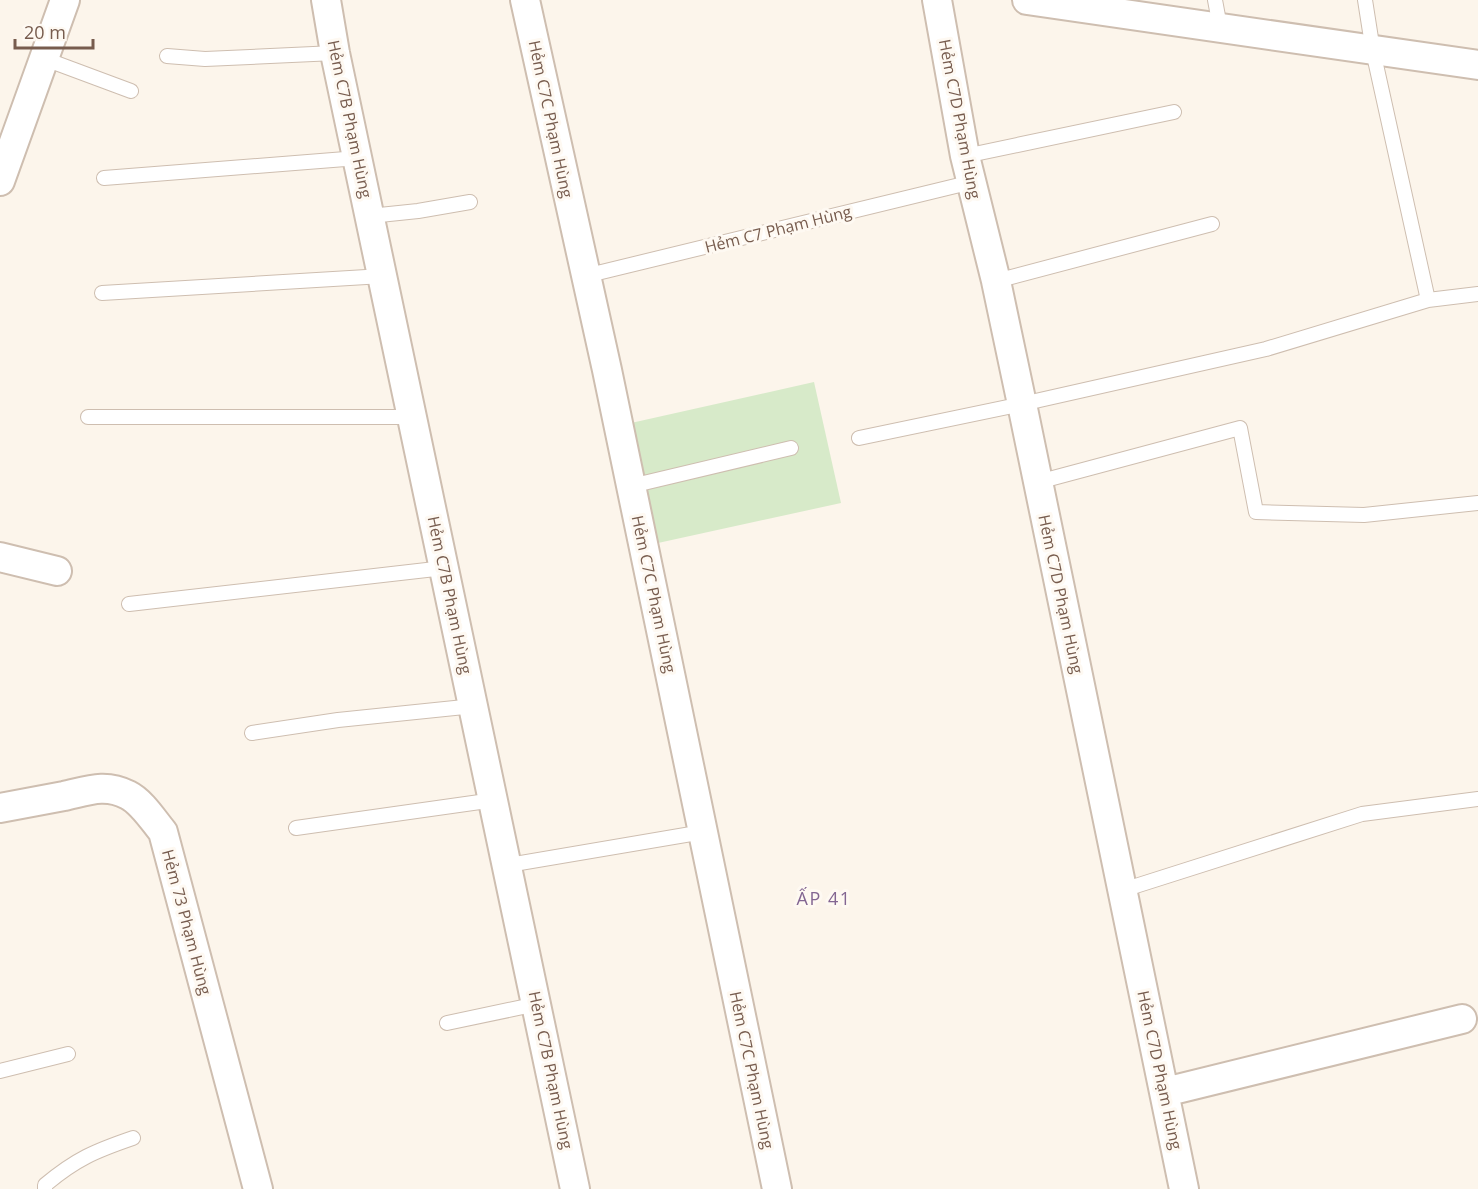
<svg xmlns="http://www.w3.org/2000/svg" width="1478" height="1189" font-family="'Open Sans',sans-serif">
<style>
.park{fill:#d7eac9}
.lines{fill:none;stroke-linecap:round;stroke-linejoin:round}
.lane-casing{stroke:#cebeb0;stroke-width:16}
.street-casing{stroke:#cebeb0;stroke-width:32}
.lane{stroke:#fff;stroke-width:14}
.street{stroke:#fff;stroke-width:28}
.labels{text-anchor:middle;stroke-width:6;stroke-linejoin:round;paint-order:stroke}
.street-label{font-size:16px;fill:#775c4e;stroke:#fef9f2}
.neighbourhood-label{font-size:18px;letter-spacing:1.5px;fill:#836692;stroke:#fef9f2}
</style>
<rect width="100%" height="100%" fill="#fcf5eb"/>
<path class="park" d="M814,382l27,121 -183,40 -27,-120z"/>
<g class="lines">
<defs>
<path id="lane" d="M1215,0l5,27
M1365,0l8,51 55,249
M167,56l38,3 130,-6
M45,59l86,32
M965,156l209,-44
M104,178l254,-20
M370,216l48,-5 52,-9
M585,276l387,-94
M996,281l216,-57
M102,293l281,-17
M88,417h324
M859,438l163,-34 244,-55 162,-49 50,-6
M1038,482l202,-54 16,84 108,3 114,-12
M631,486l160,-38
M129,604l315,-36
M252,733l86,-13 136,-14
M296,828l198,-28
M508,865l195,-33
M1123,890l239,-76 116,-15
M447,1023l90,-19
M0,1071l68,-17
M45,1189v-4c31,-26 50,-34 88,-47"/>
<path id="street" d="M326,0l9,53 240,1136
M525,0l82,370 170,819
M937,0l28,156 31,125 26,123 162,785
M1027,0l451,65
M0,181l65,-181
M0,557l57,14
M0,808c21,-4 43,-8 64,-12 23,-5 41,-13 64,-1 14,7 25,25 35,37l95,357
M1165,1092l297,-73"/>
</defs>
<use href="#lane" class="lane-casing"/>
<use href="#street" class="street-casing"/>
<use href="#lane" class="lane"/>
<use href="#street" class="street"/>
</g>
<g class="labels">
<g class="street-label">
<text transform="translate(350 119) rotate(78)" y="6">Hẻm C7B Phạm Hùng</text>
<text transform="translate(551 119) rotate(78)" y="6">Hẻm C7C Phạm Hùng</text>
<text transform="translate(960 119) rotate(79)" y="6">Hẻm C7D Phạm Hùng</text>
<text transform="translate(778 229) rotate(-14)" y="6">Hẻm C7 Phạm Hùng</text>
<text transform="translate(654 594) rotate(78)" y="6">Hẻm C7C Phạm Hùng</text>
<text transform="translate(1061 594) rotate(78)" y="6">Hẻm C7D Phạm Hùng</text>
<text transform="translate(450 595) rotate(78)" y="6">Hẻm C7B Phạm Hùng</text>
<text transform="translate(187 922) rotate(75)" y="6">Hẻm 73 Phạm Hùng</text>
<text transform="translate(551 1070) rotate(78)" y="6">Hẻm C7B Phạm Hùng</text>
<text transform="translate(752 1070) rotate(78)" y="6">Hẻm C7C Phạm Hùng</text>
<text transform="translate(1160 1070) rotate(78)" y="6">Hẻm C7D Phạm Hùng</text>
</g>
<g class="neighbourhood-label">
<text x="824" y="905">ẤP 41</text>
</g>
</g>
<path d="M15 39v9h78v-9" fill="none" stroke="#775c4e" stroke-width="3"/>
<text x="24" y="39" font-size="18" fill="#775c4e" stroke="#fef9f2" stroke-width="4.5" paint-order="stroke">20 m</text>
</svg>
